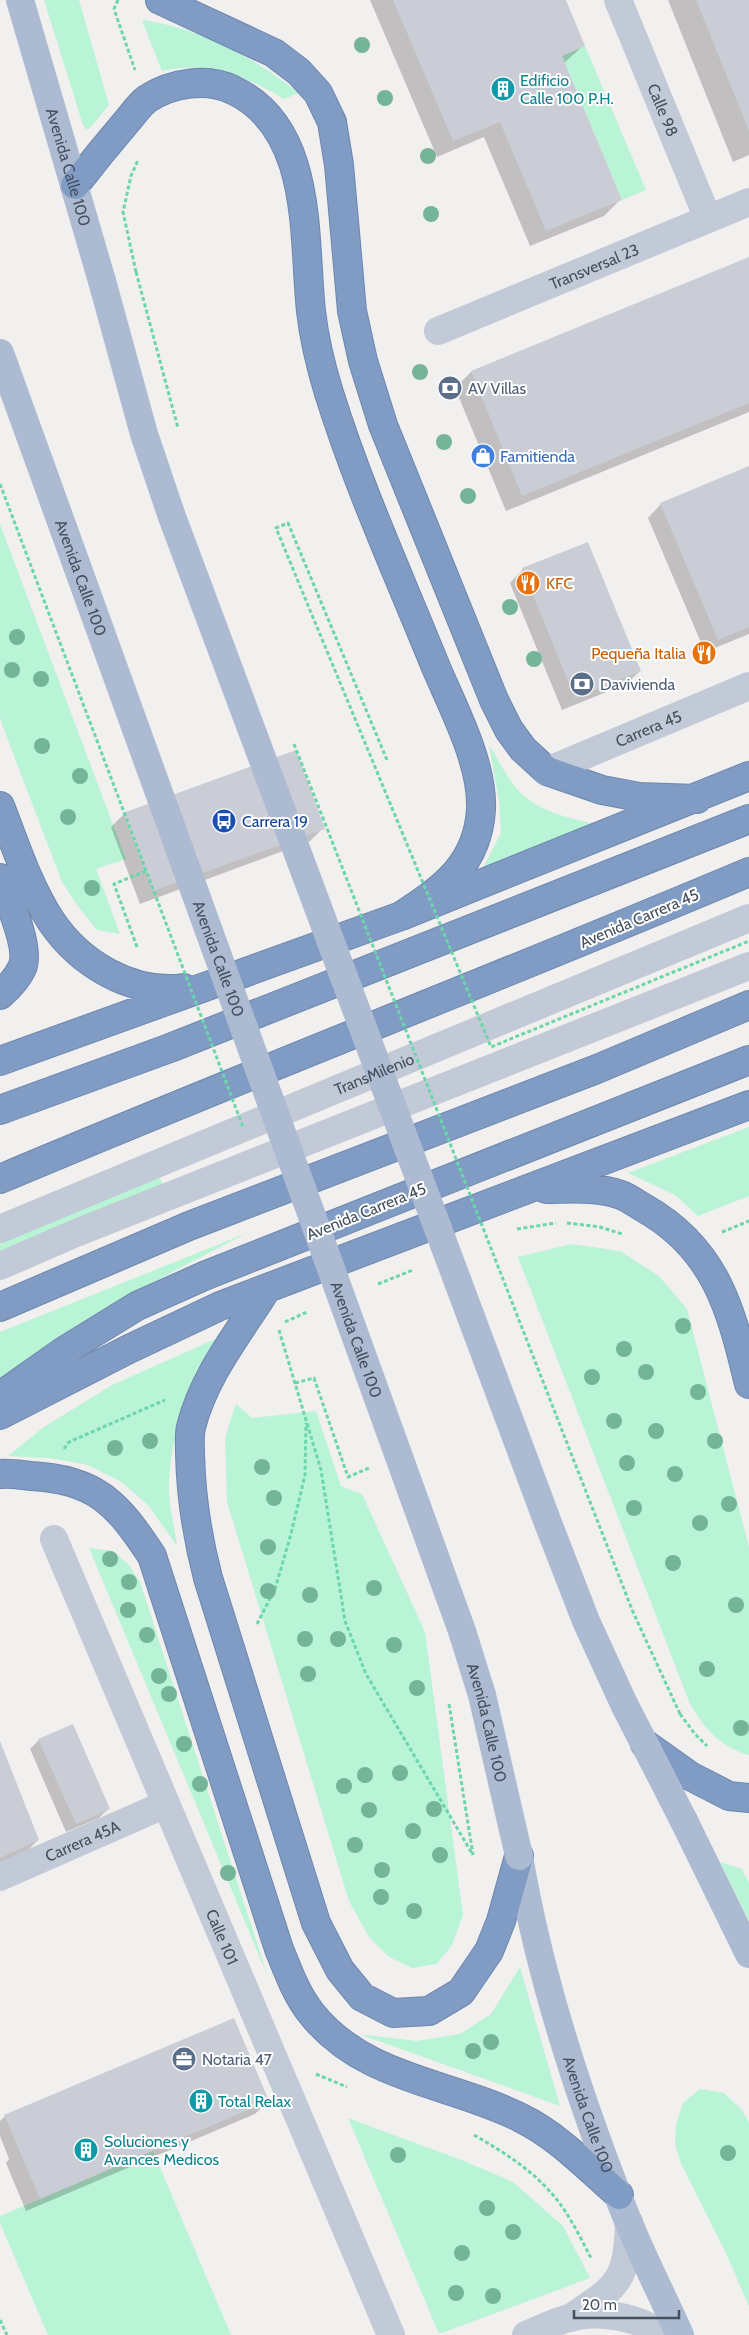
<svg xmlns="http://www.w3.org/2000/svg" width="749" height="2335" font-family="Cabin,sans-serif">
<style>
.green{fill:#b8f4d5}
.shadow{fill:#0003}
.building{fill:#cacdd5}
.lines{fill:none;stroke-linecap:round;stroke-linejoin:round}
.highway-casing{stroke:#6c87af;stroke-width:30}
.path{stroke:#6cd6ab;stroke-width:3;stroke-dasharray:4 2.5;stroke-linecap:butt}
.minor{stroke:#c1cad6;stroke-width:28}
.major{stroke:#acbbd1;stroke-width:28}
.highway{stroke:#819cc4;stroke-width:28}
.path-bridge{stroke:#6cd6ab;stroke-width:3;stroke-dasharray:4 2.5;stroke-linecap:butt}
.major-bridge{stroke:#acbbd1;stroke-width:28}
.tree{fill:#74b499}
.labels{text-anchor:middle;stroke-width:4;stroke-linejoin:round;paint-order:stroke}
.culture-label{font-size:16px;fill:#0d838f;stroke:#fff;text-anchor:start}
.street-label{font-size:16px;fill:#45505f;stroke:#fff}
.service-label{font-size:16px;fill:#4e5e75;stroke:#fff;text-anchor:start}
.shop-label{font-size:16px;fill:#366cbe;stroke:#fff;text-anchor:start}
.food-label{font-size:16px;fill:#c56008;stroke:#fff;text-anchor:start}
.transit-label{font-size:16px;fill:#164399;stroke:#fff;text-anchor:start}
</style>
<rect width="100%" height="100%" fill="#f2efef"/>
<path class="green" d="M44,0h35l30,105 -20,24h-3l-3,-4z
M142,20c59,8 111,37 157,73l-15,6c-38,-23 -77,-39 -122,-28z
M585,46l61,144 -24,10 -60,-144z
M0,524l126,335 -30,10 24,65 -23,-4 -20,-25 -15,-23 -62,-163z
M489,745c9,14 17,31 28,44 19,21 47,28 74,34l-111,51 21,-41 -2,-32z
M749,1127v69l-51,20 -23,-21 -47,-22z
M158,1175l5,9 -163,71v-17z
M247,1233l-101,53 -146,93v-47z
M572,1244l48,7 39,25 28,33 62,238v208c-29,-8 -44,-26 -59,-51l-172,-447z
M222,1336c-31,50 -51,90 -53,149 -1,20 6,42 8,61l-29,-41 -28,-24 -32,-16 -38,-7 -42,-2 36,-29 68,-42z
M236,1404l16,14 64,-7 25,75 21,8 63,138 38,283 -11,30 -15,19 -25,4 -23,-11 -20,-20 -20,-36 -122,-399 -2,-64z
M89,1548l24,3 16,14 11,17 128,395z
M720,1862l22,7 7,14v38z
M520,1967l40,139 -201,-72 57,7 44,-7 31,-20z
M700,2089l24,4 18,17 7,13v183l-24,-55 -44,-88 -6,-18 1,-20 7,-22z
M348,2118l116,43 49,21 50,44 27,52 -151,56z
M153,2151l78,184h-183l-48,-112v-7z"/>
<path class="shadow" d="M370,0h195l19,45 -20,18 56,137 -16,16 -74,30 -46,-109 -47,20z
M668,0h81v155l-16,7z
M749,258v154l-243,99 -51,-123 16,-16z
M749,467v167l-44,18 -57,-134 13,-14z
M523,569l117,102 -14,13 -64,26 -52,-127z
M124,814l199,14 -13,13 -170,63 -29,-77z
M39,1740l69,69 -9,9 -33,14 -36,-83z
M0,1744l38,96 -13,13 -25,11z
M268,2101l-13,13 -229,97 -20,-48 3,-4 -9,-23v-15l5,-5z"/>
<path class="building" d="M393,0h173l19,46 -23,10 60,144 -76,31 -46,-109 -47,19z
M696,0h53v131z
M749,257v146l-227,93 -51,-125z
M749,466v161l-31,13 -58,-137z
M588,542l53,129 -66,27 -53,-130z
M296,750l29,79 -172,62 -30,-78z
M73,1724l37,85 -34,15 -38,-85z
M0,1741l39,99 -39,18z
M234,2018l35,83 -229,98 -36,-84z"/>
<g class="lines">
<defs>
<path id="highway" d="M160,0l114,53 25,19 19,21 14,29 7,43 13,146 11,50 20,64 111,275 15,30 14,19 24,22 55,19 37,7 58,2
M75,185c17,-22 35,-44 53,-65 6,-7 12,-16 19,-21 24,-16 60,-22 86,-9 81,38 70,147 78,221 3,27 10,56 18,82 29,93 70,183 106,272 18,43 48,98 46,144 -3,55 -37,79 -80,107
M0,806c15,38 28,80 51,115 29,43 81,74 133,67
M0,878c8,20 31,71 22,90 -5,11 -13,19 -22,27
M0,1061l401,-145 348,-140
M0,1110l170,-62 579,-229
M0,1179c249,-105 500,-202 749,-307
M546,1189c24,0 51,-3 75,6 8,3 16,9 23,13 72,41 87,101 105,176
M267,1288c-28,45 -63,87 -76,139 -2,8 -1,18 -1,27 1,42 7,82 18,124l108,345 24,47 22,27 31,16 36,-2 32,-19 28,-41 12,-30 18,-65
M0,1307l189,-81 408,-157 152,-64
M0,1396l64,-45 73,-45 67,-30 545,-216
M0,1415l129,-66 91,-43 529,-201
M0,1474c10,-1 21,1 31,2 65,3 87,28 121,80l127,393c9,22 17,45 32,64 53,67 139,69 210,105 37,18 67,50 98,77
M645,1744l45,32 39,20 20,2"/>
</defs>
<use href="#highway" class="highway-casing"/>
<path class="path" d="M118,0l-4,9 21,61
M136,272l-13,-60 8,-36 7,-16
M137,947l-23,-63 32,-13
M567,1223l33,4 22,7
M517,1229l39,-6
M722,1232l27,-11
M378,1284l35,-14
M285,1322l22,-10
M279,1330l42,140 24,151 21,53 107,181
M295,1383l19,-5 34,99 21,-9
M64,1449l5,-7 96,-42
M257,1624l18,-35 16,-55 14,-59 1,-52
M680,1714l15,20 12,12
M316,2074l31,13
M474,2135c35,20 69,42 91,76 10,15 18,32 26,47
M0,2320l7,15"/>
<g class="minor">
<path id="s1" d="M618,0l90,219"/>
<path id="s2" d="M438,331l311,-129"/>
<path id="s3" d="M547,771l202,-85"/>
<path id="s4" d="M0,1229l749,-311"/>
<path d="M0,1266l76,-33 673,-267"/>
<path id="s5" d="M54,1539l337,796"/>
<path id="s6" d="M0,1877l166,-73"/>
<path d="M570,2318c48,-32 57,-36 59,-96"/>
<path d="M526,2335c14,-6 28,-13 43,-17 28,-8 70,-2 92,17"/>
</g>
<g class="major">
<path id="s7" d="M20,0l82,281"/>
<path d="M684,1821l65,133"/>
<path id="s8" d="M519,1856c21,125 62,248 109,365 16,39 35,76 52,114"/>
</g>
<use href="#highway" class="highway"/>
<path class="path-bridge" d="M136,272l42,156
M0,484l243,643
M294,744l339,868 47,102
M387,760l-99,-237 -12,5 215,519 258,-106
M449,1704l24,151"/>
<g class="major-bridge">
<path d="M102,281l42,153 27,80 377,1009 38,98 38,83 60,117"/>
<path id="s9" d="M0,353l462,1278 20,64 37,161"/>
</g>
</g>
<g class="tree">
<circle cx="362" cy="45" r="8"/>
<circle cx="385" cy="98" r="8"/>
<circle cx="428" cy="156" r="8"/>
<circle cx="431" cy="214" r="8"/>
<circle cx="420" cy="372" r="8"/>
<circle cx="444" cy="442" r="8"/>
<circle cx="468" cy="496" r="8"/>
<circle cx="510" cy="607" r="8"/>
<circle cx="17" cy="637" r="8"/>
<circle cx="534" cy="659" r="8"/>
<circle cx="12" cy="670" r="8"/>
<circle cx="41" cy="679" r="8"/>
<circle cx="42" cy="746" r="8"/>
<circle cx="80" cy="776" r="8"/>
<circle cx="68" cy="817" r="8"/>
<circle cx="92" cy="888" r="8"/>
<circle cx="683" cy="1326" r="8"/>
<circle cx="624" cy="1349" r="8"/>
<circle cx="646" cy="1372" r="8"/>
<circle cx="592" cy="1377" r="8"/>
<circle cx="698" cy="1392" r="8"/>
<circle cx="614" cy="1421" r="8"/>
<circle cx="656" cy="1431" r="8"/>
<circle cx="150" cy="1441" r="8"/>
<circle cx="715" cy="1441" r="8"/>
<circle cx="115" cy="1448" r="8"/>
<circle cx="627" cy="1463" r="8"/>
<circle cx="262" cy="1467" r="8"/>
<circle cx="675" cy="1474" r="8"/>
<circle cx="274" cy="1498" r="8"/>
<circle cx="729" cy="1504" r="8"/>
<circle cx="634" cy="1508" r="8"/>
<circle cx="700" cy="1523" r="8"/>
<circle cx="268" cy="1547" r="8"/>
<circle cx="110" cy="1559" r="8"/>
<circle cx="673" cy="1563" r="8"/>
<circle cx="129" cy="1582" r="8"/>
<circle cx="374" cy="1588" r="8"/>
<circle cx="268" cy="1591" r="8"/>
<circle cx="310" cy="1595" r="8"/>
<circle cx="736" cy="1605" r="8"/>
<circle cx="128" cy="1610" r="8"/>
<circle cx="147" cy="1635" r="8"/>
<circle cx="305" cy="1639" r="8"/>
<circle cx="338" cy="1639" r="8"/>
<circle cx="394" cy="1645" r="8"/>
<circle cx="707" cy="1669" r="8"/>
<circle cx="308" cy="1674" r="8"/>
<circle cx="159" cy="1676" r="8"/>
<circle cx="417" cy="1688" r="8"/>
<circle cx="169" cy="1694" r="8"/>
<circle cx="741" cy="1728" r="8"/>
<circle cx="184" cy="1744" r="8"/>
<circle cx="400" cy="1773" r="8"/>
<circle cx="365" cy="1775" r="8"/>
<circle cx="200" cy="1784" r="8"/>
<circle cx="344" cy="1786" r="8"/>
<circle cx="434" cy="1809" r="8"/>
<circle cx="369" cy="1810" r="8"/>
<circle cx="413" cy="1831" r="8"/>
<circle cx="355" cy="1845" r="8"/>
<circle cx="440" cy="1855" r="8"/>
<circle cx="382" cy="1870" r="8"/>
<circle cx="228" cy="1873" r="8"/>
<circle cx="381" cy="1897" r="8"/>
<circle cx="414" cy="1911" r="8"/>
<circle cx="491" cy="2042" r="8"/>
<circle cx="473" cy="2051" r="8"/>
<circle cx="728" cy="2153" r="8"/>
<circle cx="398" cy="2155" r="8"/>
<circle cx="487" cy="2208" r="8"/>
<circle cx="513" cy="2232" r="8"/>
<circle cx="462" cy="2253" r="8"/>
<circle cx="456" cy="2293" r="8"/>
<circle cx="493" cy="2296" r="8"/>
</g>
<defs>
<symbol id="building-disc" viewBox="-11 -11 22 22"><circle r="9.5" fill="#0f9aa8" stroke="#fff"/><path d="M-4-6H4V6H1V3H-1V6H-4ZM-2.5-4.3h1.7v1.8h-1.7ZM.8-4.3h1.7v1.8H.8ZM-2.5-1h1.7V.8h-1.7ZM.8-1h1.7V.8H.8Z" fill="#fff"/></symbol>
<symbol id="bank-disc" viewBox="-11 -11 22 22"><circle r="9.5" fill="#5c6f8a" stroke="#fff"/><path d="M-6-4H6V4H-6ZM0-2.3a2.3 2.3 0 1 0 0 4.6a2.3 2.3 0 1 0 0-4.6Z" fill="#fff"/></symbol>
<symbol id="shop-disc" viewBox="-11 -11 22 22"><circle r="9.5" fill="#3f7fe0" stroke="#fff"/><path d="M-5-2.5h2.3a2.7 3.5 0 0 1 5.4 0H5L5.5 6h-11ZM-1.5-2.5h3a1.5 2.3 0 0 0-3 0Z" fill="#fff"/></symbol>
<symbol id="restaurant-disc" viewBox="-11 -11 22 22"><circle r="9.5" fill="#e8710a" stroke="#fff"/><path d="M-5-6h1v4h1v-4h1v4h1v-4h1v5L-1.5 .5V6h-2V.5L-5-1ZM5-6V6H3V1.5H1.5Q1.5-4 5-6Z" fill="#fff"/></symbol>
<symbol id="bus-disc" viewBox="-11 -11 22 22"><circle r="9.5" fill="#1a4fb4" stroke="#fff"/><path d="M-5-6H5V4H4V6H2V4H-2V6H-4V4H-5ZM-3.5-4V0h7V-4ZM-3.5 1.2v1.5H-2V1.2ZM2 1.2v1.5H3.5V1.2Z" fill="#fff"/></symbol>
<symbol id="office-disc" viewBox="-11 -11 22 22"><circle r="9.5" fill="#5c6f8a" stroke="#fff"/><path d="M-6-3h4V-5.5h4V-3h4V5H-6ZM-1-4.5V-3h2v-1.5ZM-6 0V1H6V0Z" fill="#fff"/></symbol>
</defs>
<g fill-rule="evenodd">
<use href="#building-disc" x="489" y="75" width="28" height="28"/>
<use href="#bank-disc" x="436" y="374" width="28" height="28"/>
<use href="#shop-disc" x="469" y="442" width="28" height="28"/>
<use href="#restaurant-disc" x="514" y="569" width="28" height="28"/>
<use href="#restaurant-disc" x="690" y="639" width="28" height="28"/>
<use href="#bank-disc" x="568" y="670" width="28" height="28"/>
<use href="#bus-disc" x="210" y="807" width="28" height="28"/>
<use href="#office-disc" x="170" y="2045" width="28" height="28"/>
<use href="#building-disc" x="187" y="2087" width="28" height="28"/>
<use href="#building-disc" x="72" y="2136" width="28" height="28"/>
</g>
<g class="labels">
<g class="culture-label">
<text x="520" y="86">Edificio<tspan x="520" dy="18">Calle 100 P.H.</tspan></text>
<text x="218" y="2107">Total Relax</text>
<text x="104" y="2147">Soluciones y<tspan x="104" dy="18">Avances Medicos</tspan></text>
</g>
<g class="street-label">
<text dy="6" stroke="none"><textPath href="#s1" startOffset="119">Calle 98</textPath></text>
<text dy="6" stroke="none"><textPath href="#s7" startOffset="174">Avenida Calle 100</textPath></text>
<text dy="6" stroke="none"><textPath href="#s2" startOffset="169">Transversal 23</textPath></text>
<text dy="6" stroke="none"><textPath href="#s9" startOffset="239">Avenida Calle 100</textPath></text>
<text dy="6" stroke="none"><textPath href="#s3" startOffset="110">Carrera 45</textPath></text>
<text transform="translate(639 918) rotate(-23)" y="6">Avenida Carrera 45</text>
<text dy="6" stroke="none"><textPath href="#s9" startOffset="644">Avenida Calle 100</textPath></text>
<text dy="6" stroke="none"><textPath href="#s4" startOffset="405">TransMilenio</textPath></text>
<text transform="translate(366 1211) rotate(-22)" y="6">Avenida Carrera 45</text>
<text dy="6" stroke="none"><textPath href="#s9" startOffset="1049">Avenida Calle 100</textPath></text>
<text dy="6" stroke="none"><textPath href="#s9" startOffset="1454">Avenida Calle 100</textPath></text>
<text dy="6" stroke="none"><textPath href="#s6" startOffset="90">Carrera 45A</textPath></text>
<text dy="6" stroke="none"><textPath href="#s5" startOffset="432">Calle 101</textPath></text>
<text dy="6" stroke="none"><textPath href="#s8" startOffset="268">Avenida Calle 100</textPath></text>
</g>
<g class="service-label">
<text x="468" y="394">AV Villas</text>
<text x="600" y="690">Davivienda</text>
<text x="202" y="2065">Notaria 47</text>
</g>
<g class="shop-label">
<text x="500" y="462">Famitienda</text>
</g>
<g class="food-label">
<text x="546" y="589">KFC</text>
<text x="686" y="659" text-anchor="end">Pequeña Italia</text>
</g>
<g class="transit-label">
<text x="242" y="827">Carrera 19</text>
</g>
</g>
<path d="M574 2310v8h105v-8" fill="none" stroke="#45505f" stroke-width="2.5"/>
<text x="582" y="2310" font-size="15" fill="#45505f" stroke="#ffffff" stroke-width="4" paint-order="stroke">20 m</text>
</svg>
